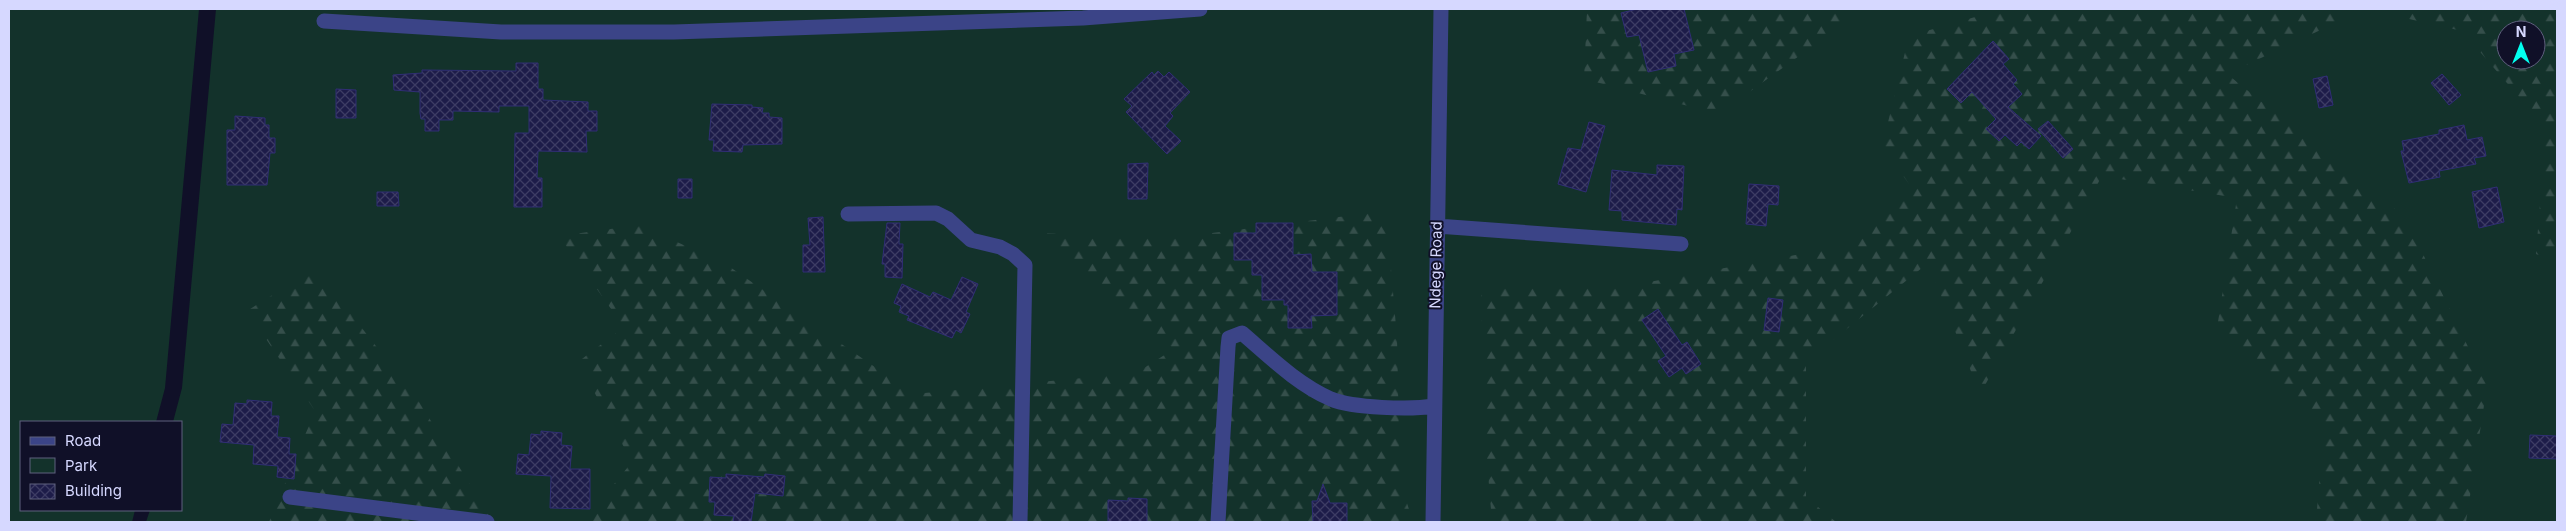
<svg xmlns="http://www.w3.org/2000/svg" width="2566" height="531" font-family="Inter,sans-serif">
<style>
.green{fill:#13322b;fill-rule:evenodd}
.forest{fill:url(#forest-firs);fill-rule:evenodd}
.building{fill:url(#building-cross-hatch);stroke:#302e75}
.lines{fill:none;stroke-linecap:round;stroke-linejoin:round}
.minor{stroke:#3b4487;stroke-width:15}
.labels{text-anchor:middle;stroke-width:4;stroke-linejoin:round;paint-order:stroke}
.street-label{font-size:15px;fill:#d6d8ff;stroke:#101028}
</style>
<defs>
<pattern id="forest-firs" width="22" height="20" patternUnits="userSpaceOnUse" patternTransform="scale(1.25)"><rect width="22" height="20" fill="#13322b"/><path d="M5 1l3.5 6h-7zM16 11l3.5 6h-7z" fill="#354f4b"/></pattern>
<pattern id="building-cross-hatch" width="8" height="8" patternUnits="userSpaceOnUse" patternTransform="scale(1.25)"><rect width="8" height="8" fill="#1d1c49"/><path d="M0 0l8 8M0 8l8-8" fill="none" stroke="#3d3c64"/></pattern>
</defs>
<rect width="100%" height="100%" fill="#101028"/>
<path class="green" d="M9,9h190l-34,379 -9,34h-135v88h114l-3,12h-123z
M216,9h2341v513h-2411l4,-12h31v-88h-8l9,-34zM2506,30h30v30h-30z"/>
<path class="forest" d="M1587,9h277l-145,105 -135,-35z
M2003,9h554v253l-21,-8 10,-126 -84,-97 -97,-22 -138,65 178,143 82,169 -21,136h-150l8,-100 -108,-87 21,-137 -135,-22 -122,218 -52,-131 -122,99v135l30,25h-344l-8,-98 -3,-140 141,3 233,-43 54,-60 -27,-37 27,-111zM2506,30h30v30h-30z
M1386,211l11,127 3,143 13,41h-830l49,-60 -54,-100 46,-35 -65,-91 81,-11 87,40 187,129 222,-21 38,-24 -138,-116 136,5z
M315,268l103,132 75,122h-224l46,-111 -68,-100z"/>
<path class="building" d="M1637,9h47l10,41 -20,4 2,12 -28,6 -9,-37 -12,2 -6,-24z
M1993,41l16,18 -6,5 14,16 -4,4 9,10 -14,13 33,29 -12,13 -8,-7 -4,4 -12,-11 -6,6 -13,-12 10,-10 -24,-27 -11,11 -14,-14z
M516,63h22v26h5v11l45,2v9h9v20h-11l1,21 -49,-1 -1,27h5v29h-28l1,-74h14v-27h-30v6l-46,-1v9h-14v11h-14v-12h-4l-1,-6v-21l-26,-2 -1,-15 29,-2v-3l94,1z
M1158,71l6,6 5,-5 21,20 -20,21 3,3 -8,10 16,15 -14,13 -41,-42 6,-6 -8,-7 28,-27 2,3z
M2442,74l19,21 -12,10 -18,-22z
M2327,76l6,29 -14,3 -6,-29z
M336,89l20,1v28h-20z
M712,104l40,1v2l11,1 -1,5h7v4l13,1v26l-39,1 -1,7 -29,-1 1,-11h-5z
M235,116l30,2v7h4v13h6v15h-5l-3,32h-40v-55h8z
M2048,121l25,28 -10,9 -25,-29z
M1589,122l16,4 -19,66 -28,-8 10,-36 13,2z
M2464,125l3,15 15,-3 4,19 -12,2 2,6 -37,7 1,6 -31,6 -8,-32h3l-2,-10 37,-7v-4z
M1148,163l-1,36h-19v-35z
M1657,165l27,1 -2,44 -5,-1 -1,16 -54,-5v-9l-13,-1 3,-40 45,5z
M678,179h14v19h-14z
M1749,184l30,2 -1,19 -10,-1 -2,22 -20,-2z
M2497,187l7,35 -25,6 -7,-36z
M377,192h21l1,14h-22z
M823,217l2,55h-22v-27h7l-2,-27z
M887,223h13l-1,21h4l-1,34 -17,-1v-13h-3z
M1256,223h37v32l18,-1 1,18h25v43l-26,1 1,12h-24v-23h-4v-5h-22v-25h-10v-15h-18v-27h22z
M962,277l16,7 -12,28 4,2 -9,19 -5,-3 -4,8 -45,-18 2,-4 -10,-4 2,-6 -7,-3 8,-19 28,13 3,-5 18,8z
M1768,298l15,2 -4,32 -15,-2z
M1658,309l24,36 5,-3 14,22 -15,10 -4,-6 -13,9 -11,-16 8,-5 -24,-36z
M247,400l25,2 -1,14h8l-2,21 13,1 -1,16h7l-2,25 -17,-2 1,-11 -25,-2 1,-19 -34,-3 2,-18 11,1 2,-22 12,1z
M541,431l21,2 -1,12 11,1 -2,23h20v40l-40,-1 1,-32 -35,-2 2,-20 11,1 2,-21 10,1z
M2530,435l27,1v23l-28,-1z
M726,474l38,3 1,-3 20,2 -2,20 -28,-3 -4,29h-18l1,-6 -20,-1 1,-13h-6l1,-25 16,1z
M1323,484l7,19h17v19h-34l-1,-21h5z
M1128,498l19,1v23h-39v-22l20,1z"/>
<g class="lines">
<path class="minor" d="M324,21l177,11h173l409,-14 117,-9
M848,214l88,-1 12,6 23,21 29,7 13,7 12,11 -5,257
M1437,226l244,18
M290,497l197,25
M1218,522l10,-175 1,-9 13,-5c28,24 55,51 89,66 22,9 79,11 103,7
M1433,522l8,-513"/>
</g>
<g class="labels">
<g class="street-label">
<text transform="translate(1436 265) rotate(-89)" y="5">Ndege Road</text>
</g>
</g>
<rect width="2566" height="531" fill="none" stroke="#d6d8ff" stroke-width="20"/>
<rect x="20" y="421" width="162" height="90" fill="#101028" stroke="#5f607e"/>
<rect x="30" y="437" width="25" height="8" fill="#3b4487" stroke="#5f607e"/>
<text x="65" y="446" font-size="15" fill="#d6d8ff">Road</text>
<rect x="30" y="458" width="25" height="15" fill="#13322b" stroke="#5f607e"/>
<text x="65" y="471" font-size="15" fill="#d6d8ff">Park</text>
<rect x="30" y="484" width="25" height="15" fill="url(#building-cross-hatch)" stroke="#5f607e"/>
<text x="65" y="496" font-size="15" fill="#d6d8ff">Building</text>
<g transform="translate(2521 45)"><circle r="24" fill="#101028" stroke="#5f607e"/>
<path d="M0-4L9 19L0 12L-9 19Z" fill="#02ffef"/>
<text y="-8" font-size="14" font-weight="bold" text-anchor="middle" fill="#d6d8ff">N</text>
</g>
</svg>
